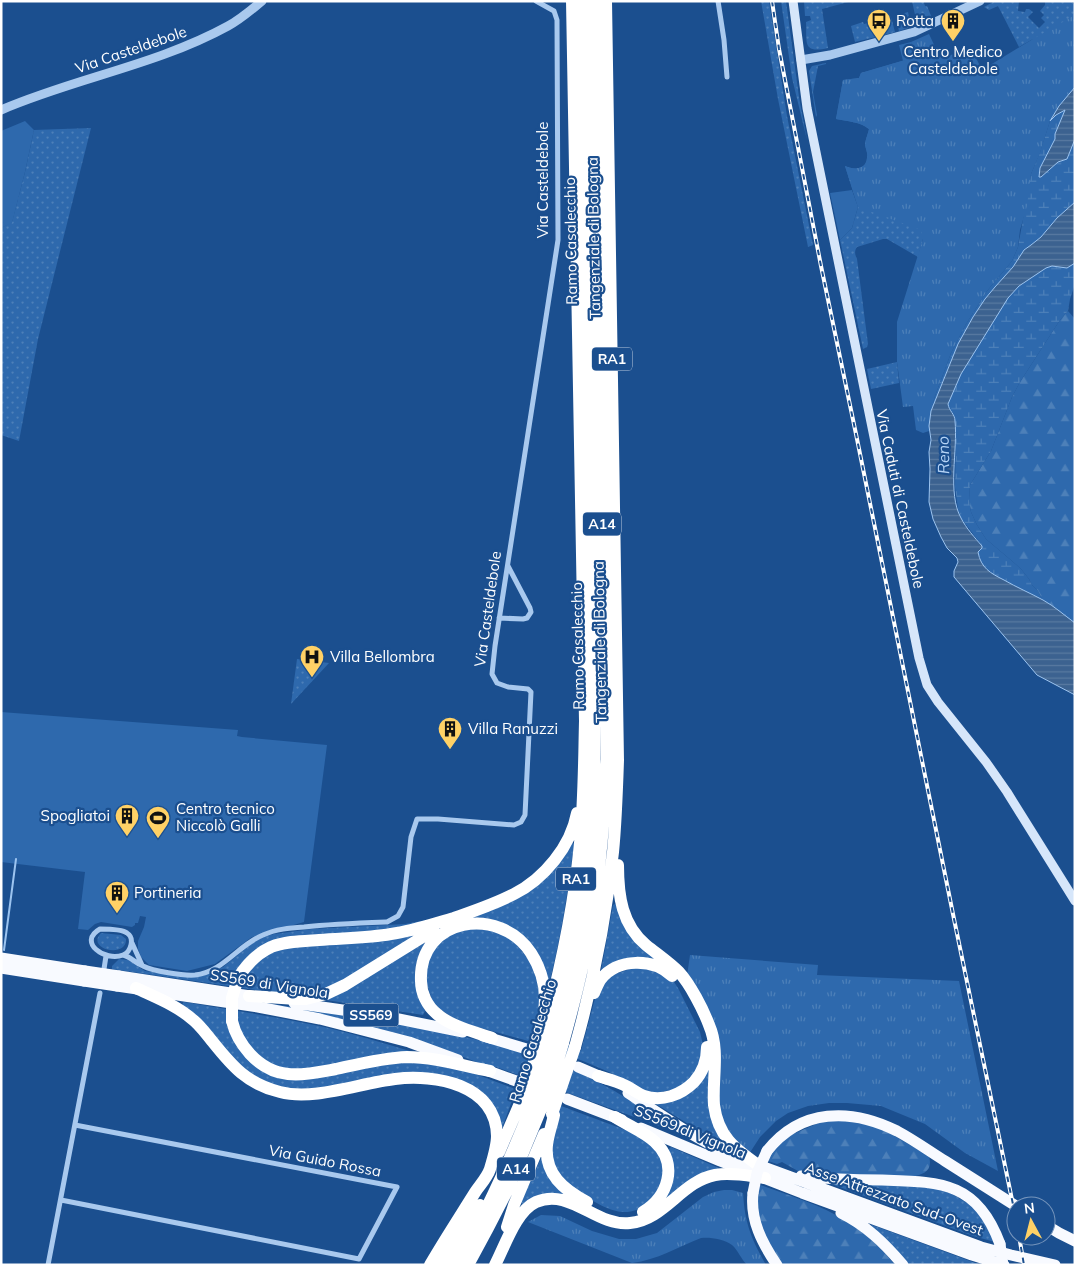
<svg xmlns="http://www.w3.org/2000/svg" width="1076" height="1266" font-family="Mulish,sans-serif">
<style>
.grass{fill:url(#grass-dots)}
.forest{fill:url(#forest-firs)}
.wetland{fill:url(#wetland-marsh)}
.park{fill:url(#park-tufts)}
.garden{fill:#2e69ad}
.water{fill:url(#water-rules);stroke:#9cc4f0}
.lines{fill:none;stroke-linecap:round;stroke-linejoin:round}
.stream{stroke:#9cc4f0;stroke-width:2}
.minor{stroke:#a9c9ee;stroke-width:5}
.tertiary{stroke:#a9c9ee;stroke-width:9}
.secondary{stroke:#d6e6fa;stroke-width:9}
.trunk{stroke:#f8faff;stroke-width:11}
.motorway{stroke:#fff;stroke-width:12}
.rail-casing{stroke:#fff;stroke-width:4}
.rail{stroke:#1b4f8f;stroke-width:2;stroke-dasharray:5.5;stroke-linecap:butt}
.trunk-bridge{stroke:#f8faff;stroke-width:11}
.motorway-bridge{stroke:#fff;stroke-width:12}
.labels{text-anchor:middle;stroke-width:4.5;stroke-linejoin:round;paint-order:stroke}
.shield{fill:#1b4f8f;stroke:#bbcadd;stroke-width:1}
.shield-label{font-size:14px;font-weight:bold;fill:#fff}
.poi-label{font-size:15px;fill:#fff;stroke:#1b4f8f;text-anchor:start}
.street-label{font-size:15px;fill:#fff;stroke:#1b4f8f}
.water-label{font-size:16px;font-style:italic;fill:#b5d3f5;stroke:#1b4f8f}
</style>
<defs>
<pattern id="grass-dots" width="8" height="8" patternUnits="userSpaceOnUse" patternTransform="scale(1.25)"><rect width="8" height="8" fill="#2e69ad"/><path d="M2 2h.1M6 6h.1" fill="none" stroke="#4d80b9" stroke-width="1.8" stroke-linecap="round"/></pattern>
<pattern id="forest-firs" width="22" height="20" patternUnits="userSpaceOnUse" patternTransform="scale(1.25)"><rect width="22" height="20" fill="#2e69ad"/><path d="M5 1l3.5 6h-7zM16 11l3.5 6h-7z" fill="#4d80b9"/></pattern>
<pattern id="wetland-marsh" width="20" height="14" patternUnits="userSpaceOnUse" patternTransform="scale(1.25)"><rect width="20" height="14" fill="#2e69ad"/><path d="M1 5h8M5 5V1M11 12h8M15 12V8" fill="none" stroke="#4d80b9"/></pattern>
<pattern id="park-tufts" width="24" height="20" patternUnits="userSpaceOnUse" patternTransform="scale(1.25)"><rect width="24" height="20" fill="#2e69ad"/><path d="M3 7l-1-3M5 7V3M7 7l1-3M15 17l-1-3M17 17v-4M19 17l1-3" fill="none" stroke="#4d80b9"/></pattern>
<pattern id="water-rules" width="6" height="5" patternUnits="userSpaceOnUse" patternTransform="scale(1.25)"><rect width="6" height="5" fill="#3c6290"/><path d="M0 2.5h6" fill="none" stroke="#597aa1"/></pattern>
</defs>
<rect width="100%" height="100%" fill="#1b4f8f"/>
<path class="grass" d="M761,1h8l18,115 26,129 -5,2 -30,-148z
M781,1h5l13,96 8,43 -15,-62z
M804,1h48l-30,8 6,39c-26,6 -21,-6 -22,-26l5,-2 -1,-4h-5z
M912,1h12v2l1,3h2l5,12 -15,6z
M995,1h24l-1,10 7,1 1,-3h3l4,3 -5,5 11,11 6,-6 -4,-4 3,-3 -4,-4 5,-6v-4h26l4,4v77l-152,157 -5,18 -31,-18h-4l-26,8c-3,4 -2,8 0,12l11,85 -1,3 -4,2 -23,-109 12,-12 6,-21 -13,-41c9,4 21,4 22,-8 1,-5 -1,-8 -2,-13 0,-4 3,-11 4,-16 -8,-7 -22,-8 -33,-10l7,-39 16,-2 2,-5 55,-16 45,71 72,-89 -14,8 -21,-41 -9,4 -5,-3z
M908,12l3,15 -12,4 -4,-15z
M891,17l4,15 -11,3 -3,-16z
M876,21l4,15 -25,6 -4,-16 12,-4 1,2z
M826,63v1l-8,2 -5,26 4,23 -1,2 -7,-46 3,-5z
M91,128l-53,211 -19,102 -18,-6v-207l11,-6 13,-50 9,-42z
M897,362l2,21 -28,6 -4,-20z
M297,659l32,4 -38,41z
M573,843l1,1c-6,47 -13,94 -25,140l-20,-40 -69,-25 44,-17z
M615,904l2,1 45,58 -61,8 12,-66z
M454,915l-42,12 -126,12 -36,29 26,-19 141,-14 -94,57 -40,2 -171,-25v-3l7,-7 9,1 17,11 42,6 18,-2 18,-8 27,-22 13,-8 11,-3 38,-5 93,-5z
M463,927l43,5 29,35 7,44 -7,23 46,17 16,-60 12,-15 30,-10 29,10 6,6 4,6 22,44 3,13v7l-7,21 -16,15 -29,6 -42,-22 -26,-11 -51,-19 -73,-20 -25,-17 -10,-28 9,-31z
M101,933l20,2 5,4c1,20 -41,10 -25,-6z
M426,942c-17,29 -12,39 -1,69l-2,4 -97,-15z
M237,999c44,6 87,13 131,20 71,12 142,24 209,53 35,15 66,37 98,57l-2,2 -177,-64 -4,1 -39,-15z
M184,1002c47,8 94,15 140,25 30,7 59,16 89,25v1c-27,1 -54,8 -80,13 -14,3 -28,6 -42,5 -30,-2 -48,-25 -55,-52l-8,1c3,15 10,28 22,39 32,31 70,17 108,8l2,1c38,-7 66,-11 102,1l177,66c15,8 25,19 25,36 1,23 -19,42 -42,41 -10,-1 -20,-6 -29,-11 -22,-11 -40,-22 -43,-49 -1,-14 5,-25 10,-37l-47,-17 -12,33h-1c-6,-27 -20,-45 -48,-52 -17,-4 -33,-7 -50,-5 -40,3 -87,25 -127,13 -49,-14 -56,-55 -93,-81l1,-3z
M708,1064l14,77 -3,2 -63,-39 7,-2z
M671,1147l50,22 -59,33 6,-52z
M542,1156l28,41 -47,8 -2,-3z
M835,1183l105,4 36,21 19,34 -22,-6 -139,-51z
M872,1225l109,40h-73l-37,-38z"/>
<path class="forest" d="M1068,311l7,8v304l-33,-24 -4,-8 -6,-6 -3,-6 -8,-10 -9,-8 -26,-22 -9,-14 -6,-13 -2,-12 1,-15 21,-34 21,-54 8,-15 40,-62z
M830,1118l49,9 50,29c4,15 -5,18 -17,21l-101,-4 -13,-2 -16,-9 -5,2 -12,-4 19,-22z
M758,1184c28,11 62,20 88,37 19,11 35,27 49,44h-115l-22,-43z"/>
<path class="wetland" d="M1065,110l-10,24v5l-14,38 17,-15 9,-3 8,-20v63l-18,16 -16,19 -10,8 -7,5 -11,17 -18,20 -10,12 -12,18 -28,58 -14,36 4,-15 16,-43 15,-29 21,-33 25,-30 6,-14 13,-73 9,-22 10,-31 6,-6z
M1075,263v21l-5,15 -2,12 -8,9 -40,62 -8,15 -21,54 -21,34 -1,15 2,12 6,13 9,14 26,22 9,8 8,10 3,6 6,6 4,8 -46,-22 -13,-11 -5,-14 4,-6 -21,-28 -3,-9 -3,-22 1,-60 -3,-14 -3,-3 -2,-6 13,-30 46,-76 12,-12 27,-18 6,-2 15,2z"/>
<path class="park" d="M1075,15v72l-16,19 -9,15 -10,32 -9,21 -4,32 -7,24 -2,17 -6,14 -25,30 -21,33 -15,29 -16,43 -4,15 -2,20 -6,2 -7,-3 -3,-24 -10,1 -6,-45v-40l26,-83 -2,-9 -63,-23 -13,-41c9,4 21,4 22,-8 1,-5 -1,-8 -2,-13 0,-4 3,-11 4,-16 -8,-7 -22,-8 -33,-10l7,-39 16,-2 2,-5 54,-16 -4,-15 18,-8 7,15 1,5 2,2h9l23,-8 11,22 51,-31z
M690,955l128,10 -1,10 142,6 39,190 -33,-18 -40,-29 -44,-18 -34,-3h-18l-21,3 -20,7 -12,8 -16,16 -11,17 -12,-9 -19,-34 1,-69 -32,-66z
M724,1190h8l11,3c2,31 8,45 23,72h-19c-6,-6 -9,-15 -15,-20 -8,-6 -22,-8 -31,-7 -23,9 -44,22 -69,25l-104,-41 13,-7 19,1 32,15 27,8h17l21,-6 46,-36 11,-5z"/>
<path class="garden" d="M911,42l5,15 -13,4 -4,-16z
M25,121l9,9 -9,42 -13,51 -11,5v-97z
M852,190l6,17 -6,21 -12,12 -10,-47z
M1,712l237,18 -1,6 5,1 85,8 -23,177 -52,15 -37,27 -28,7 -38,-6 -8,-8 -3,-8v-8l6,-14 2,-10 -6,-1 -2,7h-3v2l-3,2 -31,-5 -6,2 -7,6 -10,-1 7,-57 -84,-10z"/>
<path class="water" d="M1075,87v52l-8,20 -9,3 -17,15h-2l1,-9 15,-29v-5l10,-24 -9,5 -6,6 9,-15z
M1075,202v61l-8,5 -15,-2 -6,2 -27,18 -11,12 -47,76 -13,30c1,7 7,10 7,17 3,29 -8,72 6,97 5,10 14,20 21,28v2l-4,4c3,16 12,21 26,28 12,7 26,13 39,20 11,6 21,15 32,23v72l-38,-20 -83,-98v-6l4,-9 -1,-4 -10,-10 -6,-11 -8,-18 -4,-17 1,-33 -1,-17 2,-12 -2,-14 2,-15 27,-67 15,-27 12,-18 10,-12 18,-20 11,-17 7,-5 10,-8 16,-19z"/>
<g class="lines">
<path class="stream" d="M4,950l12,-91"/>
<path class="minor" d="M718,1l6,39 3,37
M499,618l24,1 4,-1 4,-6 -1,-4 -22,-42
M100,929c7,0 22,0 27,4 8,5 4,19 -4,22 -18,7 -46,-13 -23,-26z
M132,943l10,22
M123,955c8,2 12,8 20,11 10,5 40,10 52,9 28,-3 43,-30 68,-40 13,-6 27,-7 41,-8 28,-3 56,-4 83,-5l11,-6 5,-9 8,-70 6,-18h21l76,6 7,-3 4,-7 6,-123 -3,-3 -20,-2 -11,-4 -5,-9 3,-28 63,-406 -1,-220 -3,-9 -18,-10
M104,969l2,-13
M61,1200l298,59 38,-72 -322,-62
M48,1265l52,-272"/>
<path class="tertiary" d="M801,60l29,-5 84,-23 66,-31
M1,110c74,-32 156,-45 227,-84 13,-7 23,-16 34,-25"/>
<path class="secondary" d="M793,1l14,107 112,550 8,27 11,17 48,60 21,30 68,109"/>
<path class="trunk" d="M1,958l84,13
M1,968l83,13
M119,976l139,21
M117,986l141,21 62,12 89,23 49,18
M294,1003l90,13 79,16
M483,1036l47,14
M578,1067l28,12
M483,1069l36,13
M628,1093c33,22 66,45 103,62l250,92 30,8 44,10
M567,1099l55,21
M641,1128l79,33 82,32 170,62 32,10
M767,1151c34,-43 84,-43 130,-20 17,9 32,20 48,30 24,15 47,30 71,45
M801,1176c27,3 54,4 81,4 58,2 95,1 118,64
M753,1193c-3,27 9,50 24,72
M841,1213c25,12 44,31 62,52
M1046,1225l13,8 16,8"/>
<path class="motorway" d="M618,865c0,31 4,60 28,80 11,9 23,17 33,27 11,12 24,37 30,53 11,25 3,54 5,80 4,31 20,43 44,60
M238,978c8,-13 18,-24 33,-31 15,-6 32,-6 48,-7 24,-2 49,-2 72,-6 22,-3 42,-10 63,-16 20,-7 41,-14 60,-24 30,-15 57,-48 63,-81
M136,988c19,9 40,17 56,31 8,6 14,15 20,22 20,25 35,43 68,51 34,9 80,-9 115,-13 40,-5 101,5 102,57 0,10 -4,23 -7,33 -3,9 -11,17 -16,25 -15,24 -30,47 -44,71
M594,993c2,-4 4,-10 7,-14 17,-21 52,-21 71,-3
M249,996l48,3h9l20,-5 19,-9 89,-55
M232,1021c3,13 9,23 18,33 26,28 53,21 86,15 23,-5 47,-11 71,-12 28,0 56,9 83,14
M543,1035c17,-63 31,-127 37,-192 4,-41 4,-82 5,-122l-13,-720
M492,1038c-17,-6 -42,-12 -55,-24 -10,-8 -16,-21 -16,-33 -3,-64 79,-76 110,-28 11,17 16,38 13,58
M553,1040l17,-68 12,-57 9,-72 4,-56 -2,-207 -9,-579
M563,1043c12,-43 23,-87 30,-131 8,-51 12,-102 14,-153l-13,-758
M575,1047c18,-64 31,-129 38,-195 3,-30 4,-61 5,-92l-12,-759
M598,1076c9,3 18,5 26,9 7,3 13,8 20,11 18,6 37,-1 50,-14 9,-10 13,-22 13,-35
M554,1115c-2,10 -6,20 -7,30 -3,29 17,45 40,57
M615,1117c12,8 30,15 40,25 24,22 13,55 -12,70
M499,1152l22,-51
M507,1227l7,-22 30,-71
M443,1265l37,-60
M456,1265c30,-51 54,-105 76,-160
M468,1265l20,-37 19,-37 34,-82
M495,1265c10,-19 21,-54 41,-63 34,-15 60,25 94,21 34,-3 52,-42 85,-48 17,-3 34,1 50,3"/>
<defs>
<path id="rail" d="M772,1l7,48 42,217 35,168 98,485 62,300
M1019,1236l5,29"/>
</defs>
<use href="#rail" class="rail-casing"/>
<use href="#rail" class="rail"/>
<path class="trunk-bridge" d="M85,971l34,5
M84,981l33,5
M753,1193l4,-20 10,-22
M1000,1244l3,21"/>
<path class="motorway-bridge" d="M232,1021v-23l6,-20
M521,1101l22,-66
M532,1105l21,-65
M541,1109l11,-29 11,-37
M552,1114l23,-67"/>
</g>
<defs>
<symbol id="bus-pin" viewBox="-11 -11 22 30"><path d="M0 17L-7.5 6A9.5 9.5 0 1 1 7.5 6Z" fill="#ffd166" stroke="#1b4f8f"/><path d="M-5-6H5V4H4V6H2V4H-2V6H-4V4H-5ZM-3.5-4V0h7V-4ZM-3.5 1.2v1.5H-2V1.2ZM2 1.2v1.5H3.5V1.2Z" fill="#111"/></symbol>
<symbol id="building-pin" viewBox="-11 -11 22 30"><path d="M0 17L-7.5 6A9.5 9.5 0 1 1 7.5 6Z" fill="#ffd166" stroke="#1b4f8f"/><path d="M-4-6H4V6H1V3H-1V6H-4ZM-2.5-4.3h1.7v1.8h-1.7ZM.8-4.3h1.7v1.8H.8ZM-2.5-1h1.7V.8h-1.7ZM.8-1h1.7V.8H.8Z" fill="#111"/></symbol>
<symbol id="hospital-pin" viewBox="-11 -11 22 30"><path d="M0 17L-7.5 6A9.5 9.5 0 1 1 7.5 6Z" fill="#ffd166" stroke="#1b4f8f"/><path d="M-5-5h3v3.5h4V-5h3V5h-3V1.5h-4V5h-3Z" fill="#111"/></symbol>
<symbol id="stadium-pin" viewBox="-11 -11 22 30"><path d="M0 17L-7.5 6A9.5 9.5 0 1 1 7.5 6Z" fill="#ffd166" stroke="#1b4f8f"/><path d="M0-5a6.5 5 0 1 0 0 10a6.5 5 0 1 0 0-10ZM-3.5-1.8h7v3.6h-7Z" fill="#111"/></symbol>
</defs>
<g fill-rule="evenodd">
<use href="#bus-pin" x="865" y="7" width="28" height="38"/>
<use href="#building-pin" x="939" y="7" width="28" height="38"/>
<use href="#hospital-pin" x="298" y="643" width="28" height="38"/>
<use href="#building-pin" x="436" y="715" width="28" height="38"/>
<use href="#building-pin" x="113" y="802" width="28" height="38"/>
<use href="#stadium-pin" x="144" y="804" width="28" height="38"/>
<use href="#building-pin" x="103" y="879" width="28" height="38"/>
</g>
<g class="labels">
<g class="shield">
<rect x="592" y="347.5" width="40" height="23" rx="4"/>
<rect x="583" y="512.5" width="38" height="23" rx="4"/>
<rect x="556" y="867.5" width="40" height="23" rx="4"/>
<rect x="343.5" y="1003.5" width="55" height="23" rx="4"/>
<rect x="497" y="1157.5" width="38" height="23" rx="4"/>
</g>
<g class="shield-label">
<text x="612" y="364">RA1</text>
<text x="602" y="529">A14</text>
<text x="576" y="884">RA1</text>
<text x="371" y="1020">SS569</text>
<text x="516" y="1174">A14</text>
</g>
<g class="poi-label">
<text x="896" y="26">Rotta</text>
<text x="953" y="57" text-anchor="middle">Centro Medico<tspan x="953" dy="17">Casteldebole</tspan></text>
<text x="330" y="662">Villa Bellombra</text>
<text x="468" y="734">Villa Ranuzzi</text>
<text x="176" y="814">Centro tecnico<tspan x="176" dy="17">Niccolò Galli</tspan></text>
<text x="110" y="821" text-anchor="end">Spogliatoi</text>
<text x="134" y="898">Portineria</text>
</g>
<g class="street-label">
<text transform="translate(131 50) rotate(-19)" y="5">Via Casteldebole</text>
<text transform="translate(543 180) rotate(-90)" y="5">Via Casteldebole</text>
<text transform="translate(594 238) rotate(-91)" y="5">Tangenziale di Bologna</text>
<text transform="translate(571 241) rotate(-91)" y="5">Ramo Casalecchio</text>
<text transform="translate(900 499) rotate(78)" y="5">Via Caduti di Casteldebole</text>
<text transform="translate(488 609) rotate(-82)" y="5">Via Casteldebole</text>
<text transform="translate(600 642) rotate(-91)" y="5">Tangenziale di Bologna</text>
<text transform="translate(578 646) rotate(-91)" y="5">Ramo Casalecchio</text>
<text transform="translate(269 984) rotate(9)" y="5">SS569 di Vignola</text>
<text transform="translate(533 1041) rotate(-73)" y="5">Ramo Casalecchio</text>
<text transform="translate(690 1132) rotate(22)" y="5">SS569 di Vignola</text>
<text transform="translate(325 1161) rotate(11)" y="5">Via Guido Rossa</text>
<text transform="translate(894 1199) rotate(20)" y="5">Asse Attrezzato Sud-Ovest</text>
</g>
<g class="water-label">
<text transform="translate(943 455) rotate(-91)" y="6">Reno</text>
</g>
</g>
<rect width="1076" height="1266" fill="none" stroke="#ffffff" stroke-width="5"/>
<g transform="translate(1031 1221) rotate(353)"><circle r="24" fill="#1b4f8f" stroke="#7695bc"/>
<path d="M0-4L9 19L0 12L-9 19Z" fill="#ffd166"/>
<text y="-8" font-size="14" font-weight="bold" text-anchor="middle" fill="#ffffff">N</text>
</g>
</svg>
